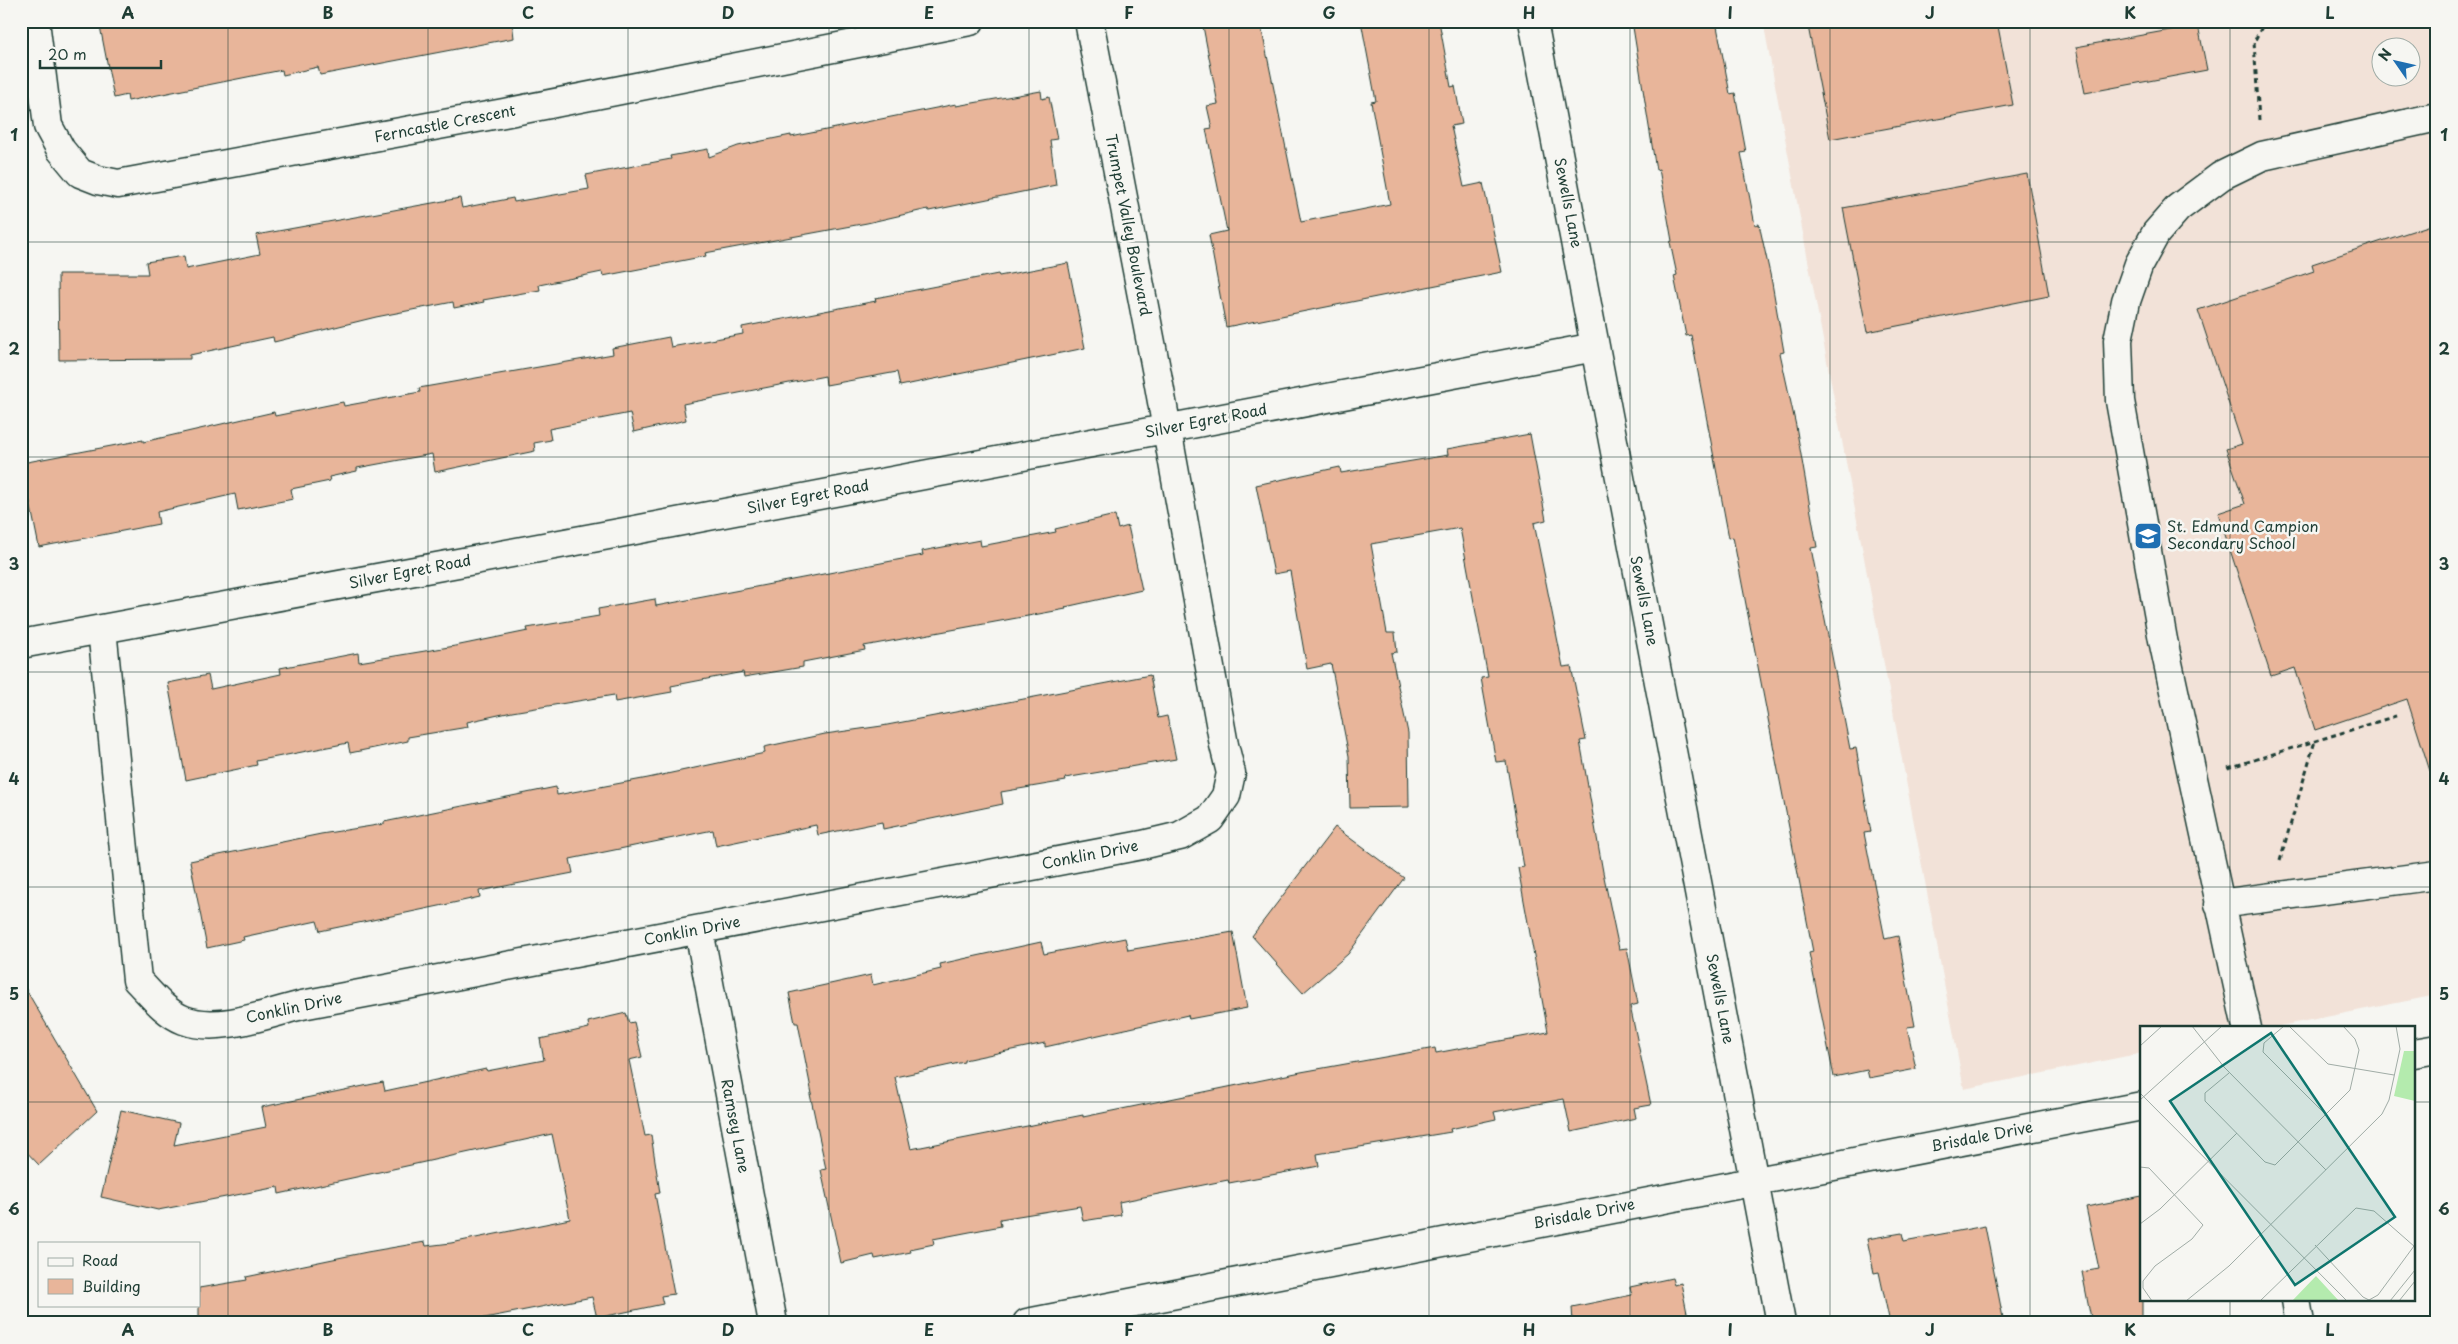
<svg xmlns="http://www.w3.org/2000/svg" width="2458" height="1344" font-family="'Playpen Sans',sans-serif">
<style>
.built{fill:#f2e2d8;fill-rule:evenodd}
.building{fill:#e8b59a;stroke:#1f3d34}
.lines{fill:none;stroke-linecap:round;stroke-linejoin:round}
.minor-casing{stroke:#1f3d34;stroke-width:31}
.path{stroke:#1f3d34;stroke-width:3;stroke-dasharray:5 4;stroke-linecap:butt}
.minor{stroke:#f6f6f2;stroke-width:28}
.grid{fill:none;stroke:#1f3d34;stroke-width:1;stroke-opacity:0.55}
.labels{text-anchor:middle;stroke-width:5;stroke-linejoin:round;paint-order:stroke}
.street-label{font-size:15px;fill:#1f3d34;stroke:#f6f6f2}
.poi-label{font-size:15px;fill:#1f3d34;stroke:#f6f6f2;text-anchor:start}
.inset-road{fill:none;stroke:#a0aca6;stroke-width:1}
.view{fill:#0f766e;fill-opacity:0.15;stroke:#0f766e;stroke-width:2.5}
.inset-edge{fill:none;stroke:#1f3d34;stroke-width:2.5}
.neatline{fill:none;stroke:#1f3d34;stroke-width:2}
.grid-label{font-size:16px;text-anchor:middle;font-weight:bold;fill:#1f3d34}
</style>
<rect width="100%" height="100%" fill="#f6f6f2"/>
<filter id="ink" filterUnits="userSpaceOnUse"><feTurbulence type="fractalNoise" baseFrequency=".02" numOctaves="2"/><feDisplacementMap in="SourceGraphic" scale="10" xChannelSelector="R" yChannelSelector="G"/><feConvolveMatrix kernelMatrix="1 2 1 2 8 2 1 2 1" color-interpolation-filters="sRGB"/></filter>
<g filter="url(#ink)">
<path class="built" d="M1763,21h674v974l-167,33h-128v25l-178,36zM2380,48h30v30h-30z"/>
<path class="building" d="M99,21h413l2,17 -194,37 -2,-8 -35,8 -1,-5 -154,31 -1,-6 -13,3z
M1202,21h58l41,201 89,-18 -19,-102 5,-1 -15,-80h78l12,66 4,-1 7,38 -11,2 13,61 19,-4 19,89 -276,55 -17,-92 18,-4 -21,-102 6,-1 -5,-22 11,-2z
M1632,21h84l14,73 5,-1 11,59 -5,1 14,72 4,-1 13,59 12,69 -4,1 16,73 21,121 -6,1 39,201 6,-1 15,84 -7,1 21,106 13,-3 11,59 6,31 -8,1 9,42 -47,9 -2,-8 -33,7 -25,-124 4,-1 -80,-415 -4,1 -38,-203 -5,1 -12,-60 3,-1 -7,-33 2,-1 -13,-72 -3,1z
M1807,21h190l16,84 -183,34z
M2198,25l9,45 -122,23 -9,-46z
M1041,91l1,8 7,-2 8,42 -7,1 6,45 -127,26 -1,-2 -61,14 -162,30 1,3 -103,20 -1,-4 -63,13 1,5 -57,10 1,2 -30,6 -1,-6 -77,15 -102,25 -1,-5 -83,18v4l-131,1 -1,-86h90l-2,-12 38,-6 2,13 74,-15 -4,-19 204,-37 2,10 51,-10 1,4 75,-13 -3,-14 85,-16 -1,-3 38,-7 1,8 29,-11 53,-11v2l165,-33v2z
M2027,174l22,122 -182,36 -24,-124z
M2437,223v547l-7,1 -23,-72 -92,31 -20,-62 -24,8 -53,-163 27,-9 -19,-55 16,-5 -44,-134 116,-39 -2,-7z
M1068,263l17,85 -185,38 -3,-14 -71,13 -1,-9 -142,28 3,16 -52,12 -4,-19 -81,16 2,11 -17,3 1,8 -100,21 -3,-18 -75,14v3l-28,6 1,4 -39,8 2,10 -55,11 -3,-16 -78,18 2,12 -120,23 -17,-84 121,-23v2l131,-30 1,4 68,-14 1,4 76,-14 -1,-4 194,-34 -1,-6 57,-11 2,10 72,-13 -1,-7 134,-26 -1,-3 123,-24 1,2z
M1530,434l16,86 -12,3 29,144 8,-1 15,74 -6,1 23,131 16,77 8,-1 11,56 -8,2 21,99 -17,3 2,10 -65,14 -7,-33 -70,13 2,7 -46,10 1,3 -134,22 2,12 -90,17 -1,-3 -109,22 2,13 -38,6 -3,-15 -80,13 1,7 -68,13 1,5 -24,5 1,3 -36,7 -1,-4 -33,8 -20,-93 5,-1 -16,-75h2l-14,-71h-3l-6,-30 82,-18 2,10 68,-16 -1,-5 101,-22 3,12 81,-16 3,12 105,-18 14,76 -58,11 -1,-4 -143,32v-4l-81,17v2l-69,15 16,72 172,-34v2l218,-45 134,-24 1,5 112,-21 -30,-164 6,-1 -18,-106 -10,1 -15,-84 7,-1 -28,-149 -89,16 16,89h8l2,19 -6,1 17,80 1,74 -59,1 -1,-52 -18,-92 -24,5 -17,-98 -16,3 -18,-89 84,-18 1,6 107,-18 -1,-6z
M1115,515l3,14 10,-3 14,64 -77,17 1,2 -202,37 1,4 -62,12v5l-59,10 -1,-5 -72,14 1,6 -57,10 -1,-7 -102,17 -45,10 1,5 -60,10v4l-58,12 -2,-10 -92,18 1,4 -71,15 -18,-97 40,-8 3,14 70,-15 -1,-6 78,-15 1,9 96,-16 73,-15 -1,-3 72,-12 -1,-7 57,-10 1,7 267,-51 -1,-4 58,-11 1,6 75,-14 -1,-3z
M1150,675l8,43 9,-2 9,43 -111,19 1,3 -65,11 2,12 -120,25 -1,-7 -64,13 -2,-10 -100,21 -3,-16 -143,29 3,14 -94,18 1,6 -36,8 -124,26 -3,-10 -74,16 1,3 -37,8 -17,-87 131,-27 63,-10v-2l172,-35 1,8 91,-17 117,-25 -1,-6 61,-13 57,-8z
M1335,827l69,51 -56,76 -45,39 -51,-57z
M21,981l76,130 -58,54 -18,-19z
M626,1013l3,10 5,-1 8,35 -13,3 16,76 6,-1 9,58 -5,1 19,100 -13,2 2,8 -66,14 -5,-21 -133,26h-260v-35l48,-8 -1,-3 121,-25 58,-10 1,4 25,-3 119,-24 -18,-85 -273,60 -1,-7 -120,23 -57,-13 20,-87 58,13 -5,22 92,-18 -4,-20 121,-25 2,9 101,-22 1,2 57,-11 -4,-21 49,-11 -1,-6z
M2142,1196v127h-50l-10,-51 17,-3 -13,-62z
M1985,1226l19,97h-114l-11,-51 -5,1 -7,-34 35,-6 2,8z
M1672,1278l2,7 7,-2 8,40h-116l-1,-16 60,-12 -2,-8z"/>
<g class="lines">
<defs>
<path id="minor" d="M35,21l13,105 13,24 19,23 18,7 20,4 386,-71 466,-92
M1533,21l248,1302
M102,629l35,351c13,13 28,33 47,40 34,13 83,-6 118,-15l840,-160 38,-9 30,-17 16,-23 5,-23 -7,-28 -67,-371 -68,-353
M21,644l609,-113 965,-184
M2219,904l218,-29
M699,930l74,393
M2247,1028l-84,-388 -43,-239 -2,-61 8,-39 13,-37 17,-31 22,-25 43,-32 41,-20 175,-39
M2414,1053l23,-4
M2296,1300l4,23
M1027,1323l1115,-217"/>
</defs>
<use href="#minor" class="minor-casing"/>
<path class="path" d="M2259,120l-5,-78 11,-21
M2228,768l171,-53
M2280,860l35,-119"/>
<use href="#minor" class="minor"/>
</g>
</g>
<path class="grid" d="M228,21v1302M428,21v1302M628,21v1302M829,21v1302M1029,21v1302M1229,21v1302M1429,21v1302M1630,21v1302M1830,21v1302M2030,21v1302M2230,21v1007M21,242h2416M21,457h2416M21,672h2416M21,887h2416M21,1102h2121M2414,1102h23M2230,1300v23"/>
<defs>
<symbol id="school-square" viewBox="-11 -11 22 22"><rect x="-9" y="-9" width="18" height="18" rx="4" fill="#1f6fb2" stroke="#f6f6f2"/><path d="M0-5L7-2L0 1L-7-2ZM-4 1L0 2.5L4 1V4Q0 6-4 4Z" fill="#fff"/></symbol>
</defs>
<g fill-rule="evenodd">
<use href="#school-square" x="2132" y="520" width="32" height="32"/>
</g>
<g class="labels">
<g class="street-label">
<text transform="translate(445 124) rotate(-11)" y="5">Ferncastle Crescent</text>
<text transform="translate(1568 203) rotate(79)" y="5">Sewells Lane</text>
<text transform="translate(1128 225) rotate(79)" y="5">Trumpet Valley Boulevard</text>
<text transform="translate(1206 421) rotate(-11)" y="5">Silver Egret Road</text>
<text transform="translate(808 497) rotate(-11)" y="5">Silver Egret Road</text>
<text transform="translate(410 572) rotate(-11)" y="5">Silver Egret Road</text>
<text transform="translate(1644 601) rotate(79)" y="5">Sewells Lane</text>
<text transform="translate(1090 855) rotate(-11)" y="5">Conklin Drive</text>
<text transform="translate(692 931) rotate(-11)" y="5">Conklin Drive</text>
<text transform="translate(1720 999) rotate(79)" y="5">Sewells Lane</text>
<text transform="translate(294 1008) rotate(-12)" y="5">Conklin Drive</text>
<text transform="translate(735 1126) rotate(79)" y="5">Ramsey Lane</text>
<text transform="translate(1982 1137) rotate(-11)" y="5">Brisdale Drive</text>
<text transform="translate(1584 1214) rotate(-11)" y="5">Brisdale Drive</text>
</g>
<g class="poi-label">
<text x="2167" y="532">St. Edmund Campion<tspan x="2167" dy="17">Secondary School</tspan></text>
</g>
</g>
<g transform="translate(2140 1026)">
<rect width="275" height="275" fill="#f6f6f2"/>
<path d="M264,25h11v50l-21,-5zM176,250l23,25h-47z" fill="#b4ebae"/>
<path class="inset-road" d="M52,0l32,41 102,103M144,0l-20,17 -1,9 63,63M149,0l39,38 66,11M0,20l22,-20M89,47l-24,20v8l60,61 10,3 75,-75 9,-40 -4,-11 -12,-13M0,67l207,208M0,74l82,-74M0,141l9,1 54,57 -11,14 -37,27 -12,15v7l9,13M0,198l20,-15 77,-76M175,219l48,52 6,3 9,-5 36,-49M46,275l43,-35 153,-152 7,-14 11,-51 -4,-23M120,275l96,-93 18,3 41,36M250,275l25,-31M259,275l16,-20"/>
<path class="view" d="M131,7l124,184 -100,68 -125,-184z"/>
<rect width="275" height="275" class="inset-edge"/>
</g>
<rect width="2458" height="1344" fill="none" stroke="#f6f6f2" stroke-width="55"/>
<rect x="38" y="1242" width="162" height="65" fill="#f6f6f2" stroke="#a0aca6"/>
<rect x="48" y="1258" width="25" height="8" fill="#f6f6f2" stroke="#a0aca6"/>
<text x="82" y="1266" font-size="15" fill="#1f3d34">Road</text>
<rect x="48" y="1279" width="25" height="15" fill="#e8b59a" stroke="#a0aca6"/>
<text x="82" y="1292" font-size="15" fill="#1f3d34">Building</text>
<g transform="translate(2396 62) rotate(304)"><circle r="24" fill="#f6f6f2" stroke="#a0aca6"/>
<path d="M0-4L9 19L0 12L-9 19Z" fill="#1f6fb2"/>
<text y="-8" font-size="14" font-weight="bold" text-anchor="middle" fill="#1f3d34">N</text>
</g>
<path d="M40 60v8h121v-8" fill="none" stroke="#1f3d34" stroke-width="2.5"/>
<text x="48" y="60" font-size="15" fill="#1f3d34" stroke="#f6f6f2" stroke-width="4" paint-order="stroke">20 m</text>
<rect x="28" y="28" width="2402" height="1288" class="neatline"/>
<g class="grid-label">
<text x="128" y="19">A</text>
<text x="328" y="19">B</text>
<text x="528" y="19">C</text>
<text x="728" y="19">D</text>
<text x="929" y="19">E</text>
<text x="1129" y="19">F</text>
<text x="1329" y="19">G</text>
<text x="1529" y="19">H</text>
<text x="1730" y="19">I</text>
<text x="1930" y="19">J</text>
<text x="2130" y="19">K</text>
<text x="2330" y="19">L</text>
<text x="14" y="141">1</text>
<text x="2444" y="141">1</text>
<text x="14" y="355">2</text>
<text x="2444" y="355">2</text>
<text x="14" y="570">3</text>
<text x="2444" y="570">3</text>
<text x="14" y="785">4</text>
<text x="2444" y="785">4</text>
<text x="14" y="1000">5</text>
<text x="2444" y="1000">5</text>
<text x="14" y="1215">6</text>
<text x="2444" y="1215">6</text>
<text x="128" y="1336">A</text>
<text x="328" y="1336">B</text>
<text x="528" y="1336">C</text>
<text x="728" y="1336">D</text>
<text x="929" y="1336">E</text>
<text x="1129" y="1336">F</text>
<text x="1329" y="1336">G</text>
<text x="1529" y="1336">H</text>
<text x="1730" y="1336">I</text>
<text x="1930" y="1336">J</text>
<text x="2130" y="1336">K</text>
<text x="2330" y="1336">L</text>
</g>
</svg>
